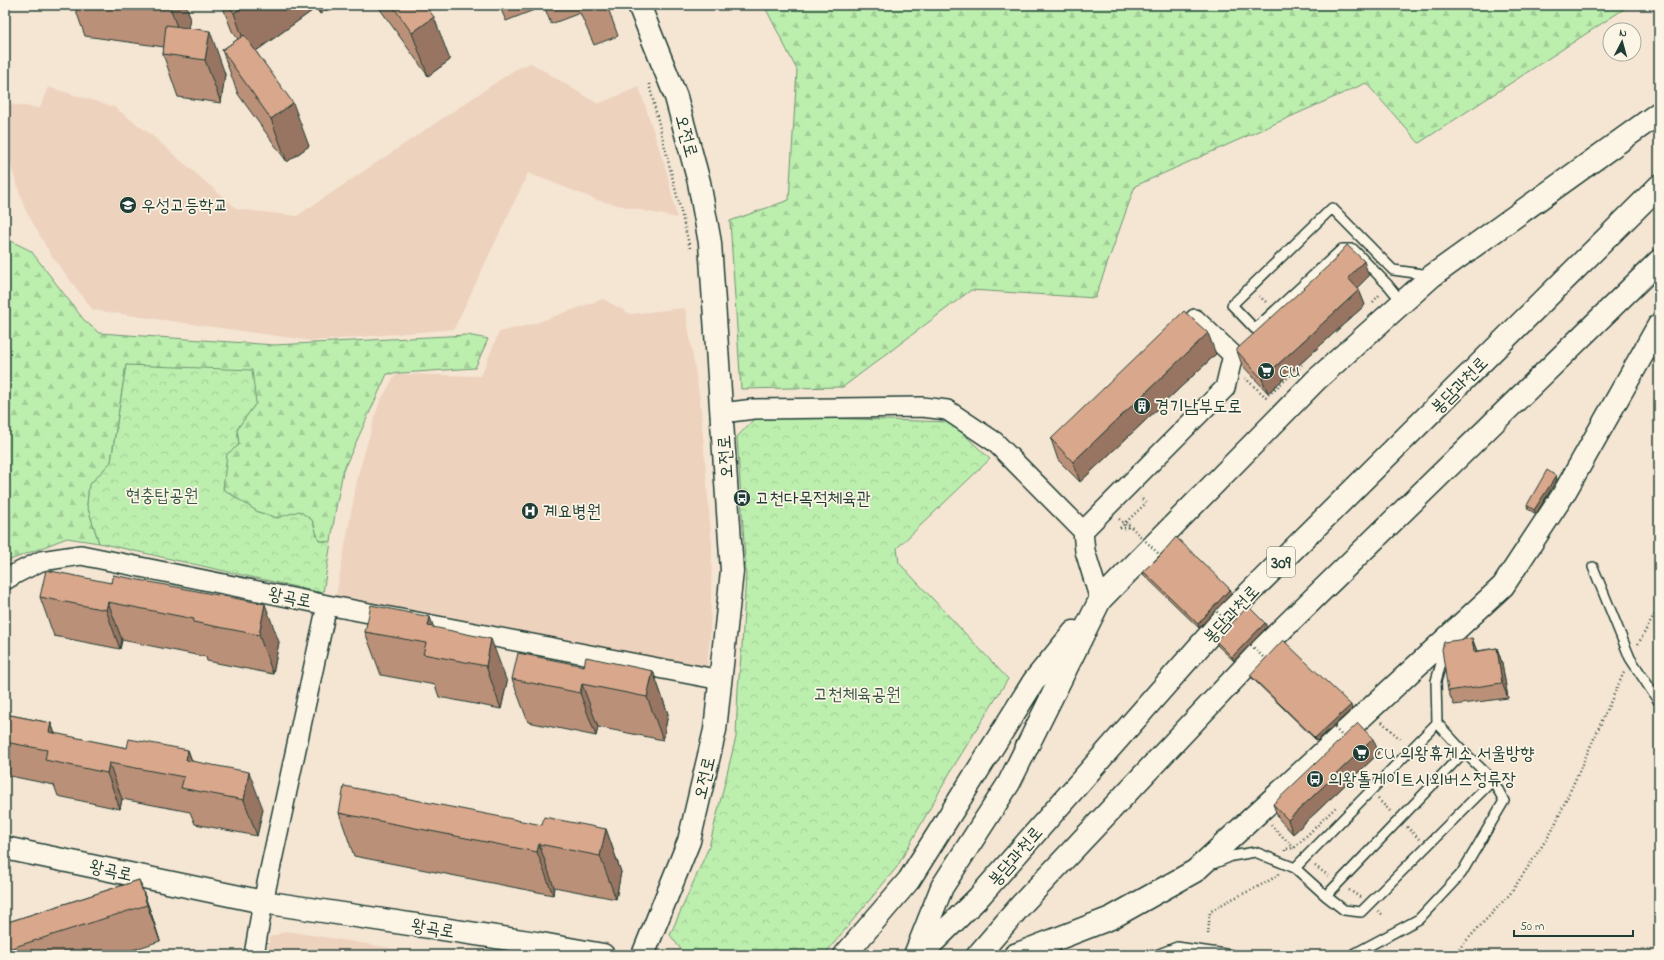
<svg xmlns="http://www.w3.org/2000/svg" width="1664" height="960" font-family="'Indie Flower','Poor Story',sans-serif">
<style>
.built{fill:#edd2be}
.forest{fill:url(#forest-firs);stroke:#6e9671}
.park{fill:url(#park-crowns);stroke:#6e9671}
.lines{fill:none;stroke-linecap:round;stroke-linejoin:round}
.lane-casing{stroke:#1f3d34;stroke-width:12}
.street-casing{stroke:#1f3d34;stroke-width:22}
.secondary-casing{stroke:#1f3d34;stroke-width:25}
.highway-casing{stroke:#1f3d34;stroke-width:25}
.path{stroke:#1f3d34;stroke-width:2.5;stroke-dasharray:1 3;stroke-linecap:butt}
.lane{stroke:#fcf5e5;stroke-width:9}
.street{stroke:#fcf5e5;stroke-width:19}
.secondary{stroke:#fcf5e5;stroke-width:22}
.highway{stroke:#fcf5e5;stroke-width:22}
.path-bridge{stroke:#1f3d34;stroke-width:2.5;stroke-dasharray:1 3;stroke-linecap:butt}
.wall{fill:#bb9078;stroke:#1f3d34}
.shaded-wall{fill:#987562;stroke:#1f3d34}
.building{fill:#d9a78c;stroke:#1f3d34}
.labels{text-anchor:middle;stroke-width:3.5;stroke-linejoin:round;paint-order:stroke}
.shield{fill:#fcf5e5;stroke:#617469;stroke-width:1}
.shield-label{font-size:17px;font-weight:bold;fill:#1f3d34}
.street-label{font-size:18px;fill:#1f3d34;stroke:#fcf5e5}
.poi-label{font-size:18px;fill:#1f3d34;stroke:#fcf5e5;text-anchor:start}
.park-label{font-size:18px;fill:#375846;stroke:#fcf5e5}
</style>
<defs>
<pattern id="forest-firs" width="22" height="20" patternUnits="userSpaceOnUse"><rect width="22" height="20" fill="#bceeae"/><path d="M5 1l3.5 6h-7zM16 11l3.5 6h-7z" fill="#a1cd96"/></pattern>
<pattern id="park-crowns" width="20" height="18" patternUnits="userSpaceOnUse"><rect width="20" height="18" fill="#bceeae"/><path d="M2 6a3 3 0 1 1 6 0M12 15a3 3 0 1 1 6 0" fill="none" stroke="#a1cd96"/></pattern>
</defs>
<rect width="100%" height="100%" fill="#f5e5d3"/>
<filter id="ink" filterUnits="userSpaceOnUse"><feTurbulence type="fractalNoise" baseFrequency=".025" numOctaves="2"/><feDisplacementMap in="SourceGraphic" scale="8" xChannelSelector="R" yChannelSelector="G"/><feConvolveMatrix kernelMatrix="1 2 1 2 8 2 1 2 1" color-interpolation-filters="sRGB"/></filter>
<g filter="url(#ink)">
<path class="built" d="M531,63l67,41 41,-17 28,86 10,45 -77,-17 -72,-28 -74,156 -141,12 -220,-31 -42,-55 -26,-46 -20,-61v-44l35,4 8,-21 66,20 36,27 87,75 60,7 219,-147z
M603,299l27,15 55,-6 15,92 12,147 -2,91 -4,33 -371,-70 23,-126 21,-72 17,-29 85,2 18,-44 34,-8z
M287,931l146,24h-166l3,-18z"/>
<path class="forest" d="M764,5h866l-211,138 -53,-60 -231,103 -40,112 -124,-8 -128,97 -102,2 -11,-168 59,-21 8,-130z
M5,238l26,13 53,69 15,13 176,12 192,-10 21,4 -13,29 -88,6 -44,97 -8,42 -4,29 -12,-1 -7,-21 -35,-2 -19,-6 -35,-23 3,-35 13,-9 -2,-16 19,-26 -130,-38 -15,97 -22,23 -2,20 12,38 -32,-5 -62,24z"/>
<path class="park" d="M126,365l126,5 4,33 -19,26 2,16 -12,9 -4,35 35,23 19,6 22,-7 13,9 7,21 12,1 -8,51 -224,-50 -12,-38 2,-20 22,-23z
M757,416l194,6 39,37 -93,89 2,15 109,116 -56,90 -55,98 -73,88h-132l-9,-3 -13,-17 39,-88 27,-110 2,-49 4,-42 4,-73 -9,-136z"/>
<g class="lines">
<defs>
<path id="lane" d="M1402,302l-14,-17 -35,-36h-11l-87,80 -23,-24 100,-97 61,62 37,5
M1593,567l37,91 29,44
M1213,864l19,-8 23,-4 40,16 31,28 138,-144 -27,-29 -1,-42 10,-35
M1295,868l142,-145
M1326,896l18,14 17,2 132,-132
M1156,955l21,-8 55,8
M1352,955l67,-36 42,-45 43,-73 -11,-21 -29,-28"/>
<path id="street" d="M722,413l32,-4 168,-2 25,3 48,32 88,89
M5,580l10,-6 26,-13 40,-6 246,50 -64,297 -9,53
M1100,600l-15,-49 -2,-20 142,-143 8,-33 -38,-36
M327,605l394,75"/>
<path id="secondary" d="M639,5l37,92 23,85 11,61 22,328 -17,159 -26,111 -46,114
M5,848l258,54 273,41 67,12"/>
<path id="highway" d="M845,955l64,-75 125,-199 40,-49
M915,955l27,-68 67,-104 91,-183 216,-220 116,-104 227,-163
M920,955l58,-57 249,-283 432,-429
M978,955l44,-51 243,-258 394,-385
M1015,955l96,-37 84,-47 308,-285 60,-91 96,-170"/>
</defs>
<use href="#lane" class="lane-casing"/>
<use href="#street" class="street-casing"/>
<use href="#secondary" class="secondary-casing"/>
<use href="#highway" class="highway-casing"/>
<path class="path" d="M649,84l41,164
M1259,296l8,7
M1373,302l7,-8
M1245,378l21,19 36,-32
M1119,519l10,9
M1126,522l20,-19 -6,-6
M1120,528h8
M1638,644l21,-37
M1382,722l20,19
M1378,799l12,12
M1271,825l23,23
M1407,827l12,12
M1285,851v-2l9,-1 42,-41
M1315,866l14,10
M1349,890l11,7
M1378,911l5,4
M1208,934l2,-22c21,-15 46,-22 68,-37v-2
M1453,955l57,-61 42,-63 73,-161"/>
<use href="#lane" class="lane"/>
<use href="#street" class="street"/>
<use href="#secondary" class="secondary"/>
<use href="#highway" class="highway"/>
<path class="path-bridge" d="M1120,528l6,-6 36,35
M1214,609l19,19
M1248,642l19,19
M1332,725l13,14"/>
</g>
<path class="wall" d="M74,5h112l4,12 -2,11 37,46 -4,29 -43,-6 -15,-43 1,-7 -79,-11z
M222,5h111l-13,9 -4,-6 -60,43 53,95 -22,16 -49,-68 -16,-44 16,-11 -6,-8z
M377,5h48l25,55 -22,16z
M499,5h108l11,31 -24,9 -14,-32 -29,11 -7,-18 -38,15z
M1337,256l32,20 -12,12 2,2 6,15 -97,88 -26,-28 -5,-14 100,-93z
M1216,354l-136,128 -22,-22 -7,-21z
M1556,476l1,3 -21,35 -8,-5 -1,-4z
M1143,571l87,18 2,4 -33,35 -55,-53z
M113,575l166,67 -6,32 -66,-13 -1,-4 -84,-17 -2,9 -66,-13 -14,-39 71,-14z
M434,627l73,55 -6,27 -62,-12 -4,-12 -54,-10 -16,-43z
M1267,627l-33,34 -17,-16 -1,-4z
M1472,638l5,13 20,-3 5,15 6,35 -54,7 -6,-14z
M584,666l69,5 15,43 -5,26 -65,-13 -2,9 -68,-14 -16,-43z
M1250,675l102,34 -35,32 -65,-63z
M5,714l46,9 4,11 72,14 61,2 4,11 71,48 -6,27 -62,-12 -5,-12 -68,-13 -2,10 -62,-13 -4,-11 -49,-10z
M1379,753l-86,81 -15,-16 -5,-14z
M339,813l267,16 15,43 -5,27 -62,-12 -1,8 -199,-39z
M139,880l13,36 8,25 -43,14h-112v-32z"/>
<path class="shaded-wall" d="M170,5h16l4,12 -5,33 -15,-43z
M245,5h70l1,3 -67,48 -15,-43z
M317,5h16l-13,9z
M434,17l16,43 -22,16 -16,-43z
M210,31l15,43 -4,29 -16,-43z
M293,103l16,43 -22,16 -16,-43z
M1364,261l5,15 -16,16 -5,-14z
M1359,290l6,15 -97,88 -6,-14z
M1208,333l8,21 -136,128 -7,-20z
M1556,476l1,3 -21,35 -2,-4z
M1230,589l2,4 -33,35 -1,-4z
M108,602l14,38 -2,9 -14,-39z
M265,604l14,38 -6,32 -14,-39z
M430,617l15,41 -17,-32z
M1265,623l2,4 -33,34 -2,-4z
M1472,638l5,14h-3z
M491,639l16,43 -6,27 -15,-43z
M1497,648l5,15 6,35 -6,-15z
M653,671l15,43 -5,26 -16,-43z
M582,684l16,43 -2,9 -16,-43z
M1351,705l1,4 -35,32 -2,-3z
M51,723l13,36 -15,-27z
M1373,739l6,14 -86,81 -5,-14z
M188,750l13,37 -15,-27z
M109,763l13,36 -2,10 -13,-36z
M249,772l14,37 -6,27 -13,-36z
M606,829l15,43 -5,27 -16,-43z
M539,844l15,43 -1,8 -16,-43z
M139,880l13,36 8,25 -13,-36z"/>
<path class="building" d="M155,5h15v2z
M228,5h17l-11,8z
M392,5h33l9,12 -22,16z
M579,5h12l-11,4z
M166,25l44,6 -5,29 -42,-6z
M244,35l49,68 -22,16 -49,-69z
M1347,245l17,16 -16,17 11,12 -97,89 -25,-28v-2l101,-92 -1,-1z
M1184,311l24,22 -135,129 -22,-23z
M1547,470l9,6 -22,34 -7,-5z
M1176,537l54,52 -32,35 -55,-53 15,-13z
M46,570l65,13 2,-8 152,29 -6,31 -66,-13 1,-3 -86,-17 -2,8 -66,-13z
M371,605l59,12 -2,9 63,13 -5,27 -63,-12 3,-11 -61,-11z
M1248,606l17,17 -33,34 -16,-16z
M1472,638l2,14 23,-4 5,35 -54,8 -6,-42 2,-7z
M1283,640l68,65 -36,33 -65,-63z
M518,653l66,13 2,-9 67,14 -6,26 -65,-13 -2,9 -68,-14z
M5,714l46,9 -2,9 78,16 2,-9 59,11 -2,10 63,12 -5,28 -63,-12 3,-11 -75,-14 -2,10 -62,-13 2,-10 -42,-8z
M1358,723l15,16 -85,81 -15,-16z
M344,786l198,39 2,-8 62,12 -6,27 -61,-12 -2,8 -198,-39z
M139,880l8,25 -142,45v-27z"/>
</g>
<defs>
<symbol id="school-disc" viewBox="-11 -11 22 22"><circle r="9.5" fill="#1f3d34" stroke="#fcf5e5"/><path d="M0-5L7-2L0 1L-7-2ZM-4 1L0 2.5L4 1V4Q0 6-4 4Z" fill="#fff"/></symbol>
<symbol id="supermarket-disc" viewBox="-11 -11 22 22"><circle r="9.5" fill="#1f3d34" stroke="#fcf5e5"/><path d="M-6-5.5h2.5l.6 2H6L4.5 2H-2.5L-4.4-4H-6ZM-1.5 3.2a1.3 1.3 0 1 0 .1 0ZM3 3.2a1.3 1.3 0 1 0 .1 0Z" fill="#fff"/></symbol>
<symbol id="building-disc" viewBox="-11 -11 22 22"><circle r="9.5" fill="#1f3d34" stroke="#fcf5e5"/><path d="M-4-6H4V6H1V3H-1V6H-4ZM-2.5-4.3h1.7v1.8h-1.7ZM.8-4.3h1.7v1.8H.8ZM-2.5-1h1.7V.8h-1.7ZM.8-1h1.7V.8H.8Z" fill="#fff"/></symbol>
<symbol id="bus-disc" viewBox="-11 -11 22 22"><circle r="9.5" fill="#1f3d34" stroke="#fcf5e5"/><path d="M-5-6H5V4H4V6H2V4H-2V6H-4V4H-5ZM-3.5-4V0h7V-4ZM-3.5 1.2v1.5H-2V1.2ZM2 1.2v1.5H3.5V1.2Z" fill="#fff"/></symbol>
<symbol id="hospital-disc" viewBox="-11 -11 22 22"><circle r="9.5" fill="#1f3d34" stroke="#fcf5e5"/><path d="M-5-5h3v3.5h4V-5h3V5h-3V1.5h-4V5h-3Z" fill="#fff"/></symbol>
</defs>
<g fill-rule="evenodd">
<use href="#school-disc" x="118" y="195" width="20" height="20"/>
<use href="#supermarket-disc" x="1256" y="361" width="20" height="20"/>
<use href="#building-disc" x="1132" y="396" width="20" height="20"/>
<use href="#bus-disc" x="732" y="488" width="20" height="20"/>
<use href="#hospital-disc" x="520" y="501" width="20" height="20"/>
<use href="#supermarket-disc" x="1351" y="743" width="20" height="20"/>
<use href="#bus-disc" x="1305" y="769" width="20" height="20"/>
</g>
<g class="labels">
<rect class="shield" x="1267" y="547" width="28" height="30" rx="3"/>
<g class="shield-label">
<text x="1281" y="568">309</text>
</g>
<g class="street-label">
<text transform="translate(687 136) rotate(75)" y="6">오전로</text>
<text transform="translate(1459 385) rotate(-45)" y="6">봉담과천로</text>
<text transform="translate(725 457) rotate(-94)" y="6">오전로</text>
<text transform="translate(290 597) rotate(11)" y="6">왕곡로</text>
<text transform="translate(1231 614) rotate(-47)" y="6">봉담과천로</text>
<text transform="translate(704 778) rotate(-77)" y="6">오전로</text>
<text transform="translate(1015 856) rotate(-49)" y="6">봉담과천로</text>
<text transform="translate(111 870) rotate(12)" y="6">왕곡로</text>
<text transform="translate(433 928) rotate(9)" y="6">왕곡로</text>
</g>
<g class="poi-label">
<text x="141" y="211">우성고등학교</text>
<text x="1279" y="377">CU</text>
<text x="1155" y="412">경기남부도로</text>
<text x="755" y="504">고천다목적체육관</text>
<text x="543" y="517">계요병원</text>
<text x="1374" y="759">CU 의왕휴게소 서울방향</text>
<text x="1328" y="785">의왕톨게이트시외버스정류장</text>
</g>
<g class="park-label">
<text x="162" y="501">현충탑공원</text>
<text x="857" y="700">고천체육공원</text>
</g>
</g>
<rect width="1664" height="960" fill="none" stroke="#fcf5e5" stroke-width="20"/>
<rect x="10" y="10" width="1644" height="940" fill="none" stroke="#1f3d34" stroke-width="1.5" filter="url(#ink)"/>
<g transform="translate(1622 42) rotate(6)"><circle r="19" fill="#fcf5e5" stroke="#a4ab9e"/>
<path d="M0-3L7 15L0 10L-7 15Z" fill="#1f3d34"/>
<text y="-6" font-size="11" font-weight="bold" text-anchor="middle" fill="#1f3d34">N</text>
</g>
<path d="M1514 930v6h119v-6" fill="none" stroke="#1f3d34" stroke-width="2"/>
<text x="1520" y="930" font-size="12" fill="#1f3d34" stroke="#fcf5e5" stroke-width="3" paint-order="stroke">50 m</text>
</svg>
